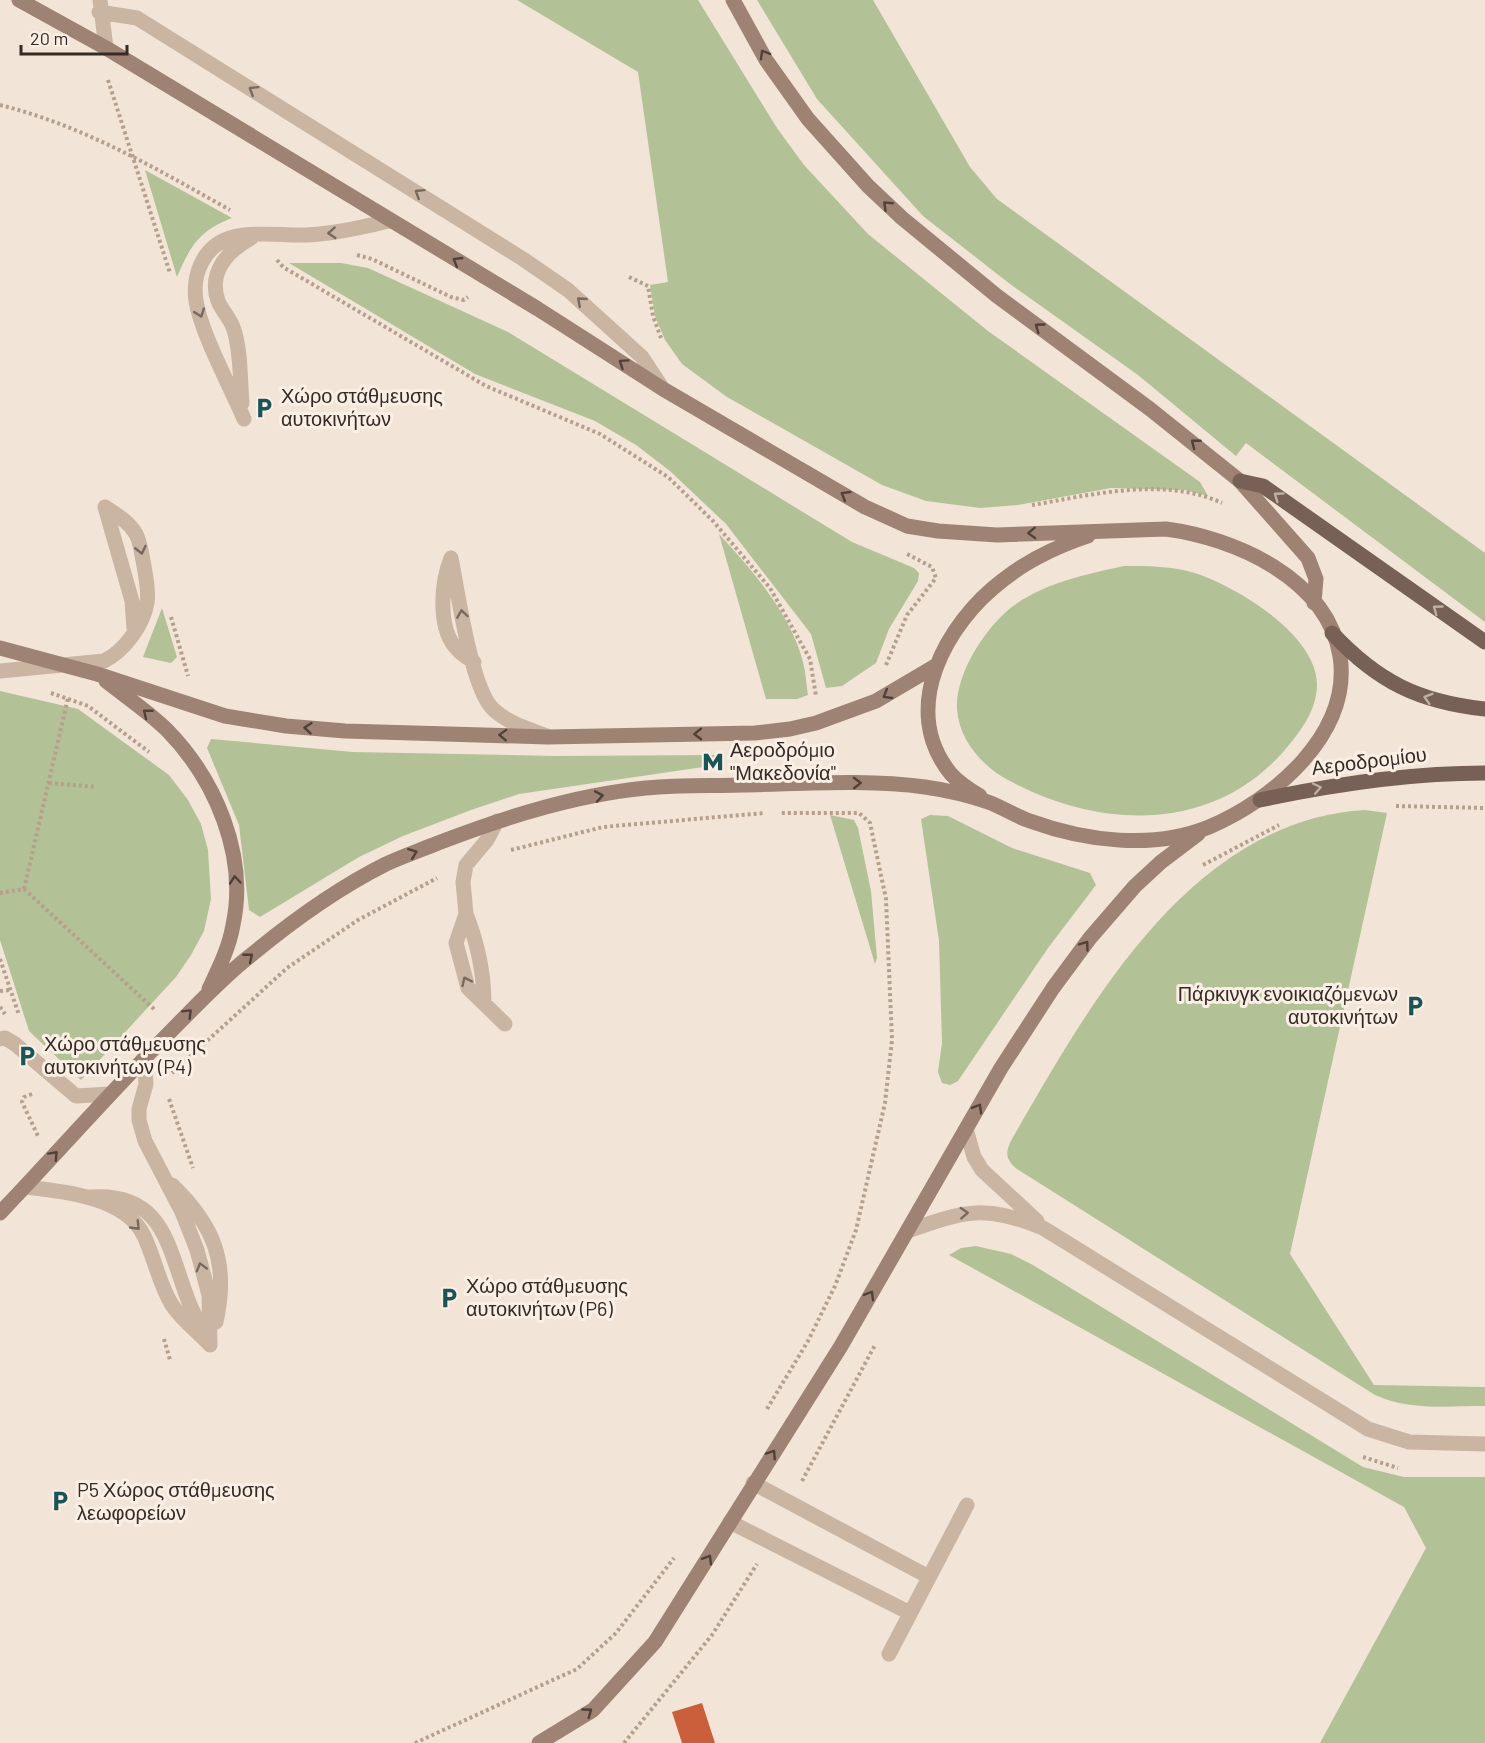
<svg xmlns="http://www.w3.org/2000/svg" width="1485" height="1743" font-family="Barlow,sans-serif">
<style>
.green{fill:#b3c197}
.building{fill:#cb5f3c}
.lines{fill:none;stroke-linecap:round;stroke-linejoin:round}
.path{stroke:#b69f8d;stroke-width:4;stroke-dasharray:3 3;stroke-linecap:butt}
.lane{stroke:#cab5a3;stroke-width:15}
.street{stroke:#cab5a3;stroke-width:15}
.secondary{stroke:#9e8374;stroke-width:15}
.primary{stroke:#776156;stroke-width:15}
.oneway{stroke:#4f4039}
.oneway2{stroke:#78695e}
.oneway3{stroke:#bfafa4}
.labels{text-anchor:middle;stroke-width:6;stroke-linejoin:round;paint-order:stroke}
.poi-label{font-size:20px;fill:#352a25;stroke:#faefe4;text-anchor:start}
.street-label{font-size:20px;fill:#352a25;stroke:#faefe4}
</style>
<rect width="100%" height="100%" fill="#f2e5d7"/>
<path class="green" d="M517,0h181l79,128 27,37 64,69 120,97 212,151 8,14 -23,-6 -74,-2 -93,17 -38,3 -54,-7 -44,-16 -155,-88 -45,-33 -17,-24 -10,-24 -5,-31 18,-3 -30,-210z
M757,0h116l97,167 27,32 488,354v69l-239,-179 -10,13 -98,-81 -128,-91 -87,-68 -106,-117z
M145,170l87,48c-33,13 -41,27 -55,59z
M289,263h52l27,5 140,64 344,210 62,26 5,5 -1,8 -29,48 -13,34 -34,23 -16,2 -15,-54 -85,-110 -56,-53 -34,-26 -41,-24 -120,-47z
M719,534c33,36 72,80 84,128 3,11 3,22 5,33l-11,4h-31z
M1124,566c24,0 48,0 71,7 42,14 121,61 122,111 0,27 -17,48 -33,67 -73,83 -185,78 -276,29 -26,-14 -49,-40 -51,-71 -2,-36 31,-86 59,-105 31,-22 72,-30 108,-38z
M162,608l15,49 -6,6 -28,-6z
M0,691l78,18 91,66 19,25 13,24 7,26 3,49 -7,32 -13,24 -15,22 -95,103 -52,-49 -29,-91z
M211,739l142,13 203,4 160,-1 1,10 -198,29 -48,16 -68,26 -44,21 -99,60 -11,-7 -10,-85 -32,-77z
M1365,810l22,3 -97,441 84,131 111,2v19c-36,0 -76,5 -110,-11l-358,-226c-12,-10 -12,-17 -5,-30 77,-134 179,-319 353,-329z
M830,815l24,5 4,8 13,63 6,67 -2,6z
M930,815l18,1 64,32 78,25 6,12 -48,63 -90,133 -8,4 -8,-2 -4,-11 4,-29 -3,-102 -18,-122z
M976,1246l35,8 22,11 330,202 41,10h81v266h-165l106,-195 -22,-41 -455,-252 12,-7z"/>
<path class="building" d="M702,1703l13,40h-33l-10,-31z"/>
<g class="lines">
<path class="path" d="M108,80l62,193
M0,105c84,21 155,63 230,105
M357,255l15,4 79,38 13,3 4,-3
M277,260l6,7 203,119 114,48 68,43 45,44 57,67 40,71 6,37
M629,277l19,9 5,30 8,22
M1032,505c60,-10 131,-29 190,-2
M171,617l17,59
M886,665l21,-50 29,-37 -4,-11 -25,-13
M51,693l37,13 61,46
M49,783l47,4
M1396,806l89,2
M511,850l92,-23 161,-14
M1203,865l76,-40
M24,889l44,-191
M24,889l131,121
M0,893l24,-4
M0,959l19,56
M0,991l10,-1
M0,1007l5,7
M172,1073l115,-105 71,-48 79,-42
M32,1094l-8,3 -2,5 16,34
M169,1099l24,69
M164,1339l6,21
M767,1409l41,-68 27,-55 21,-56 29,-127 7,-63 -6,-141 -16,-76 -11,-10h-78
M1363,1457l35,11
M802,1481l73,-136
M415,1743l162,-74 39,-36 58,-75
M624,1743l88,-108 45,-71"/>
<path class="lane" d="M100,0l6,48
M99,12l38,6 386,241 45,31 74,67 21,32
M242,403c-2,-23 -1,-51 -8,-73 -3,-11 -12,-19 -16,-29 -10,-29 10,-50 33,-63
M244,419c-13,-31 -43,-86 -48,-118 -2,-13 0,-28 6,-39 19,-38 67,-26 103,-27 29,-1 56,-8 85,-14
M105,507l27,94 2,28
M451,558c7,34 20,130 42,151 14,14 36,20 54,27
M451,558c-10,25 -14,72 7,92 4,5 11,8 16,12
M0,671l104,-10c20,-10 39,-35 43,-58 2,-12 -1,-25 -3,-37 -2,-10 -3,-22 -8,-32 -8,-13 -19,-19 -31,-27
M497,821l-10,19 -21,25 -3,17 3,32 -10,29 12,45 37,36
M466,914c12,30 18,58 18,90
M0,1039l5,-1 10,6 61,52 33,-2
M144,1058l2,26 -7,25v11l6,21 37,71 15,38 12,45 1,50
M172,1185c43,41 57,79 44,137
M25,1187c37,4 101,10 119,49 11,23 15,48 28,69 10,15 26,27 38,40
M90,1197c72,-5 77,46 97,100 4,13 12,25 18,38
M753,1483l176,94
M730,1522l180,91
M889,1654l78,-149"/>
<path class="street" d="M966,1129l8,28 8,13 55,51
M908,1231c58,-21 77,-26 135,-3l325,201 41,13 76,2"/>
<path class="secondary" d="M733,0l33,60 42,59 60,67 34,32 95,78 153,113 90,72 68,77 8,21 -2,24
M0,648l97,26 128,42 61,10 59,5 203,6 207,-4 35,-4 26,-6 60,-22 61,-36
M106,681c20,16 43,31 61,49 48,49 81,125 66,195 -4,23 -14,43 -24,64
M980,796c-10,-6 -21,-13 -29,-22 -53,-65 -5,-151 52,-194 25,-20 55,-34 85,-44
M0,1213c59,-62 116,-127 176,-187 24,-24 47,-49 74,-70 41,-34 88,-68 136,-92 17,-8 35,-14 52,-21 70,-27 146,-51 221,-56 28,-2 56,-1 83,-2 61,-1 123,-6 183,2 21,3 43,8 63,15 14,5 27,14 42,19 55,20 123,29 179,6 64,-27 143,-93 131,-171 -13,-78 -106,-118 -174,-127l-169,6 -59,-4 -31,-5 -42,-19 -202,-118 -125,-80 -432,-261 -87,-48
M539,1743l54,-33 62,-68 186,-296 160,-278 52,-80 37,-50 45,-52 26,-24 37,-28"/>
<path class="primary" d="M1240,481l23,5 222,156
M1332,633c46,49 87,69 153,76
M1260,800c75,-16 148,-27 225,-27"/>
</g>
<defs><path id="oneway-chevron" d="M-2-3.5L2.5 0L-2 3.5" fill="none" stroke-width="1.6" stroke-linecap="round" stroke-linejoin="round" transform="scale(1.5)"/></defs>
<g class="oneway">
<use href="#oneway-chevron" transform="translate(764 54) rotate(-120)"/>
<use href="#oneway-chevron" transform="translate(887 205) rotate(-136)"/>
<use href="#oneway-chevron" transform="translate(457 261) rotate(-149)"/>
<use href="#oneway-chevron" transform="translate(1039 327) rotate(-144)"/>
<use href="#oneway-chevron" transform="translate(623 363) rotate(-146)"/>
<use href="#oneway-chevron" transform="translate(1195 443) rotate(-142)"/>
<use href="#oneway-chevron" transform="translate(845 495) rotate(-149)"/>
<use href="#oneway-chevron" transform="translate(1032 533) rotate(178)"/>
<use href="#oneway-chevron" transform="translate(887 695) rotate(149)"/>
<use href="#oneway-chevron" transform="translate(147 713) rotate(-141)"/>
<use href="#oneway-chevron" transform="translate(308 728) rotate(-175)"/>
<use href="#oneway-chevron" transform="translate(698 734) rotate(179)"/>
<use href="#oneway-chevron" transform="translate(503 735) rotate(-178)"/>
<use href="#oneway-chevron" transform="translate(857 783) rotate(-1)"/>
<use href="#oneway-chevron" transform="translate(599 796) rotate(-10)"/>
<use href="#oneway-chevron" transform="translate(413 853) rotate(-21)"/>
<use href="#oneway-chevron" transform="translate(235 880) rotate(-95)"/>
<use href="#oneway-chevron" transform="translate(1085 945) rotate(-54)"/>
<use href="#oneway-chevron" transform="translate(249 957) rotate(-39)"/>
<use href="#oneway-chevron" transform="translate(188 1013) rotate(-45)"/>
<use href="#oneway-chevron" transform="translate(978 1108) rotate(-60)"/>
<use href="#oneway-chevron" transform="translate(54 1155) rotate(-47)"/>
<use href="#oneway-chevron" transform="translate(870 1295) rotate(-60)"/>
<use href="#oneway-chevron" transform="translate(772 1454) rotate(-57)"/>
<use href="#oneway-chevron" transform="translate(708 1559) rotate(-59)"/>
<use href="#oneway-chevron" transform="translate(588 1712) rotate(-36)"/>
</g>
<g class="oneway2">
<use href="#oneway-chevron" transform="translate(253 90) rotate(-148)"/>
<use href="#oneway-chevron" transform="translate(419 193) rotate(-148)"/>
<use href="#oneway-chevron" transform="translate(332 233) rotate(176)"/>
<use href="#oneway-chevron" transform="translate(581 301) rotate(-139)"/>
<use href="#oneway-chevron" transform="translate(200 313) rotate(70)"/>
<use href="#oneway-chevron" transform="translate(141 550) rotate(77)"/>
<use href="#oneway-chevron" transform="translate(462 614) rotate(-99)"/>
<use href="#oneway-chevron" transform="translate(466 981) rotate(-115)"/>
<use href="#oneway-chevron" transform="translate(964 1213) rotate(-3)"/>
<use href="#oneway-chevron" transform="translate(136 1226) rotate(46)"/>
<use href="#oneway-chevron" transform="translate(201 1267) rotate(-106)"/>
</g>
<g class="oneway3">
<use href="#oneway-chevron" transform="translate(1278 496) rotate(-144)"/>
<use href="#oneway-chevron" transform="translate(1437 609) rotate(-144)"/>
<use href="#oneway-chevron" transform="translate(1428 698) rotate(-163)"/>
<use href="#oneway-chevron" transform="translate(1317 788) rotate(-12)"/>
</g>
<defs>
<symbol id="parking-bare" viewBox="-9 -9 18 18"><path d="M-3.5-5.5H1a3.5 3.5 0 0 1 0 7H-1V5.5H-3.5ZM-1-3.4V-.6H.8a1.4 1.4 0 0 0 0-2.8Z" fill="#1a5457" stroke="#faefe4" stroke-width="2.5" paint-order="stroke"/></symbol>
<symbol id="metro-bare" viewBox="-9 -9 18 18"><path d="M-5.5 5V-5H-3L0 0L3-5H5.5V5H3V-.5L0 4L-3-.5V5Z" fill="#1a5457" stroke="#faefe4" stroke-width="2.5" paint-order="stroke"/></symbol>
</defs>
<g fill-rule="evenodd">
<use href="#parking-bare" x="249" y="393" width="30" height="30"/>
<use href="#metro-bare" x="698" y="747" width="30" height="30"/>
<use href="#parking-bare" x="1400" y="991" width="30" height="30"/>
<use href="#parking-bare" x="12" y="1041" width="30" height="30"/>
<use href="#parking-bare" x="434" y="1283" width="30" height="30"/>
<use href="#parking-bare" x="45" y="1486" width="30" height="30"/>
</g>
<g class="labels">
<g class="poi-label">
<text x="281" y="403">Χώρο στάθμευσης<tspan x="281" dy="23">αυτοκινήτων</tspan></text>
<text x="730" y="757">Αεροδρόμιο<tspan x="730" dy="23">"Μακεδονία"</tspan></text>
<text x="1398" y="1001" text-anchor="end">Πάρκινγκ ενοικιαζόμενων<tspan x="1398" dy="23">αυτοκινήτων</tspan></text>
<text x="44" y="1051">Χώρο στάθμευσης<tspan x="44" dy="23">αυτοκινήτων (P4)</tspan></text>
<text x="466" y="1293">Χώρο στάθμευσης<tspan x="466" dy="23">αυτοκινήτων (P6)</tspan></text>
<text x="77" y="1497">P5 Χώρος στάθμευσης<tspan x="77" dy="23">λεωφορείων</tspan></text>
</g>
<g class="street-label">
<text transform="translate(1369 761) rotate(-7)" y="7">Αεροδρομίου</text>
</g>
</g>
<path d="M21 45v9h106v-9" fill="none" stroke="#352a25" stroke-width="3"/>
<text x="30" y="45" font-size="18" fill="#352a25" stroke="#faefe4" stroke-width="4.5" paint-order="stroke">20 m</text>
</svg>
